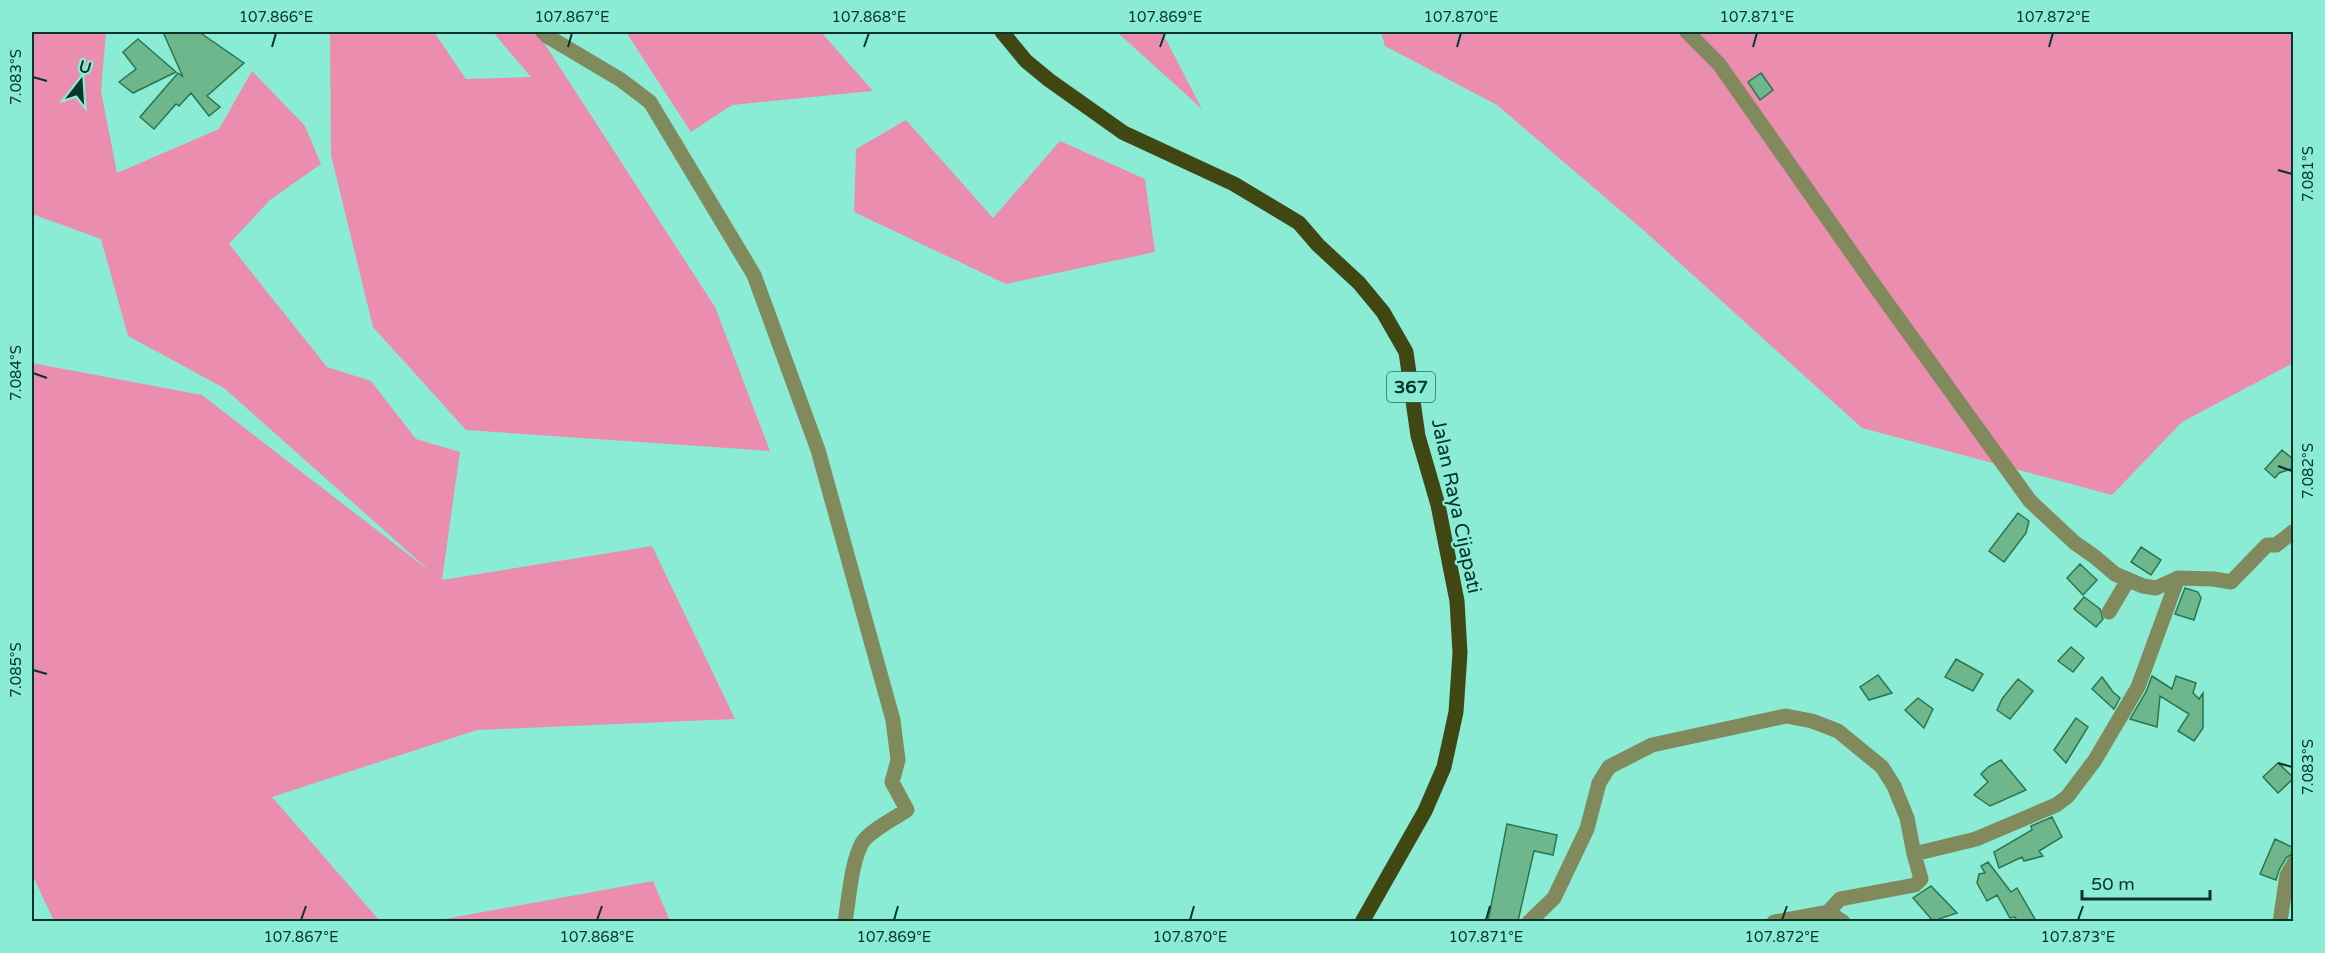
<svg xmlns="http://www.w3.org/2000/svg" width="2325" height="953" font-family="'Varela Round',sans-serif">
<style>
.green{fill:#eb8daf}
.building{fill:#6eb78c;stroke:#2b764f;stroke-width:1.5}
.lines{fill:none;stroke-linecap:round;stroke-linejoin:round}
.minor{stroke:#818a5c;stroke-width:15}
.major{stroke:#404712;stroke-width:15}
.ticks{fill:none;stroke:#08342c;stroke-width:2}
.labels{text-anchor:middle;stroke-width:4.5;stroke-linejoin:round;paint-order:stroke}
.shield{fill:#8becd5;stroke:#2f6b5f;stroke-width:1.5}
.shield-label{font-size:18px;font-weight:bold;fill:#08342c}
.street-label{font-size:20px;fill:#08342c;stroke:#8becd5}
.neatline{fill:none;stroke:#08342c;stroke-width:2}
.ticks-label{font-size:15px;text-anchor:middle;fill:#08342c}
</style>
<rect width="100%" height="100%" fill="#8becd5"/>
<path class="green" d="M32,32h74l-5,59 16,82 102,-44 33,-58 53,55 16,38 -51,36 -41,44 98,123 44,14 45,58 44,13 -18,128 210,-34 83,173 -258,11 -205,67 108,124h-326l-22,-47v-511l170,32 229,177 -207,-184 -96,-52 -27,-97 -69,-25z
M330,32h104l32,47 65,-2 -38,-45h44l178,275 55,144 -304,-21 -93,-103 -42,-172z
M626,32h195l52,59 -141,14 -41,27z
M1117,32h45l40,77z
M1381,32h912v331l-111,59 -70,73 -250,-67 -221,-200 -144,-123 -112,-59z
M906,120l87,98 67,-77 85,38 10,73 -149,32 -152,-72 2,-63z
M653,881l17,40h-236z"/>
<path class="building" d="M163,32h36l45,31 -37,33 13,11 -11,9 -18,-23 -12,13 -3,-2 -22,25 -14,-12 38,-44 5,4z
M138,39l38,33 -43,21 -14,-11 17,-13 -13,-17z
M1761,73l12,17 -13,10 -12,-18z
M2282,450l12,10v8l-15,5 -4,5 -10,-9z
M2018,513l11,8 -3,12 -22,29 -15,-11z
M2141,547l20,13 -10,15 -20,-13z
M2080,564l17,16 -14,15 -16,-17z
M2185,588l13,4 3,6 -7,22 -19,-6z
M2084,597l16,12 3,10 -7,8 -22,-18z
M2071,647l13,11 -11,14 -15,-11z
M1956,659l27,15 -10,17 -28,-14z
M1878,675l14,18 -23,7 -9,-13z
M2152,676l20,13 4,-13 20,7 -3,10 6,6 4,-6v35l-9,13 -16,-10 11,-17 -29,-18 -3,31 -27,-8 16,-27z
M2102,677l11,15 7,6 -6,11 -22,-20z
M2018,679l15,12 -23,28 -13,-9 5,-11z
M1918,698l15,11 -9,19 -19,-18z
M2076,718l12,9 -22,36 -12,-13z
M2001,760l25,30 -36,16 -16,-11 14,-13 -7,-8 7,-7z
M2278,763l16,15 -16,15 -15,-16z
M2052,817l10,20 -23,14 4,5 -19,5 -2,-4 -23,11 -5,-16 38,-22 -1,-4z
M1507,824l50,11 -4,20 -19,-4 -16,70h-30z
M2275,839l19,9v5l-8,5 -7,12 -3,10 -16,-6z
M1988,862l23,30 6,-4 19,33h-19l-2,-4 -5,1 -13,-23 -10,6 -10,-18 2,-9 6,-1 -4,-7z
M1931,886l26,27 -24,8 -20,-23z"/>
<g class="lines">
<path class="minor" d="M543,32l4,4 74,44 29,22 104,173 64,175 75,270 5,40 -6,22 15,28c-12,8 -38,21 -45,33 -11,20 -13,56 -17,79
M1687,32l32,32 153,218 158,219 45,42 20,14 20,17 28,12 13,2 22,-10
M2109,612l19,-32
M1828,912l15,10
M1529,922l25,-24 33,-69 12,-46 10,-16 43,-22 134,-29 26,5 26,10 44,36 12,19 13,32 7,36
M1774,922l54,-10 12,-13 75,-14 6,-6 -7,-25 62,-15 80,-34 11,-8 28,-37 43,-73 40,-109 36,1 17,3 36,-37h9l18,-14
M2280,922l7,-47 7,-12"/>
<path class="major" d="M1002,32l24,29 23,19 75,53 110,51 65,39 19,22 41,38 24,29 23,40 12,84 20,69 19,96 3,52 -4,59 -12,55 -19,44 -63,111"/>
</g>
<path class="ticks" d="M272,47l4,-14M568,47l4,-14M864,47l5,-14M1160,47l5,-14M1457,47l4,-14M1753,47l4,-14M2049,47l4,-14M33,77l14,4M2278,170l14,4M33,373l14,5M2278,466l14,5M33,670l14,4M2278,763l14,4M301,920l5,-14M597,920l5,-14M894,920l4,-14M1190,920l4,-14M1486,920l4,-14M1782,920l5,-14M2078,920l5,-14"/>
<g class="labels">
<rect class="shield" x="1387" y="372" width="48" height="30" rx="4.5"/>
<g class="shield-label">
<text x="1411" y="393">367</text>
</g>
<g class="street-label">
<text transform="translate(1457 506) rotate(78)" y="7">Jalan Raya Cijapati</text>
</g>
</g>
<rect width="2325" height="953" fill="none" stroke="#8becd5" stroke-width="66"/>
<g transform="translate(81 81) rotate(17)" stroke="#8becd5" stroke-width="4.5" paint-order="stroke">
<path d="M0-4.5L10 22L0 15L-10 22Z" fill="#08342c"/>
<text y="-9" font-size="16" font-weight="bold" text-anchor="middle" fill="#08342c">U</text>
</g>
<path d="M2082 890v9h128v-9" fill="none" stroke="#08342c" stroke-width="3"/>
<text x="2091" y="890" font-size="18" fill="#08342c" stroke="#8becd5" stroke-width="4.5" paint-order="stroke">50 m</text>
<rect x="33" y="33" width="2259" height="887" class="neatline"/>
<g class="ticks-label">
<text x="276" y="22">107.866°E</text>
<text x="572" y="22">107.867°E</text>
<text x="869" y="22">107.868°E</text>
<text x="1165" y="22">107.869°E</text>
<text x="1461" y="22">107.870°E</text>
<text x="1757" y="22">107.871°E</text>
<text x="2053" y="22">107.872°E</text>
<text transform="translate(16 77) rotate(-90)" y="5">7.083°S</text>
<text transform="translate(2308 174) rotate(-90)" y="5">7.081°S</text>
<text transform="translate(16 373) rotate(-90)" y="5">7.084°S</text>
<text transform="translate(2308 471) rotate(-90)" y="5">7.082°S</text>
<text transform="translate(16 670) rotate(-90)" y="5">7.085°S</text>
<text transform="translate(2308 767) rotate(-90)" y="5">7.083°S</text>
<text x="301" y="942">107.867°E</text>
<text x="597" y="942">107.868°E</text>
<text x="894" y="942">107.869°E</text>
<text x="1190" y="942">107.870°E</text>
<text x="1486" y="942">107.871°E</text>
<text x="1782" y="942">107.872°E</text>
<text x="2078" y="942">107.873°E</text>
</g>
</svg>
